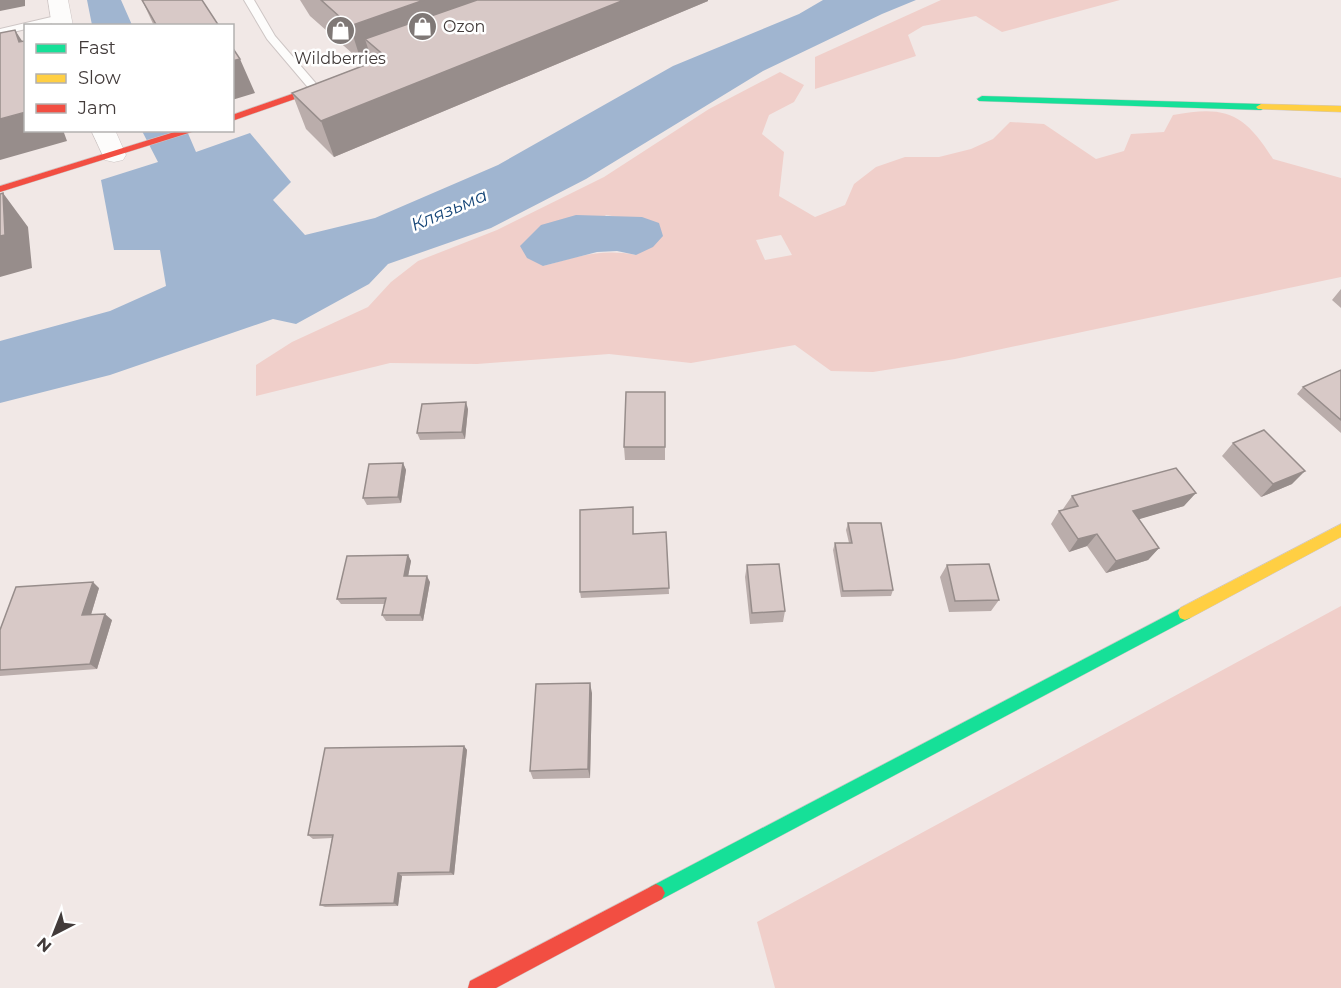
<svg xmlns="http://www.w3.org/2000/svg" width="1341" height="988" font-family="Montserrat,sans-serif">
<style>
.green{fill:#f0cfca;fill-rule:evenodd}
.water{fill:#a0b5d0}
.lines{fill:none;stroke-linecap:round;stroke-linejoin:round}
.lane-casing{stroke:#cec6c5;stroke-width:2}
.street-casing{stroke:#cec6c5;stroke-width:1}
.fast-casing{stroke:#cec6c5;stroke-width:1}
.slow-casing{stroke:#cec6c5;stroke-width:1}
.jam-casing{stroke:#cec6c5;stroke-width:1}
.lane{fill:#fdfcfb;fill-rule:evenodd}
.street{fill:#fdfcfb;fill-rule:evenodd}
.fast{fill:#16e098;fill-rule:evenodd}
.slow{fill:#ffcf43;fill-rule:evenodd}
.jam{fill:#f24e42;fill-rule:evenodd}
.wall{fill:#baadab}
.shaded-wall{fill:#978d8b}
.building{fill:#d8c9c7;stroke:#978d8b;stroke-width:1.5}
.labels{text-anchor:middle;stroke-width:5;stroke-linejoin:round;paint-order:stroke}
.far-poi-label{font-size:16px;fill:#423b3a;stroke:#fff;text-anchor:start}
.far-water-label{font-size:18px;font-style:italic;fill:#164678;stroke:#fff}
</style>
<rect width="100%" height="100%" fill="#f1e8e6"/>
<path class="green" d="M941,0h179l-118,32 -26,-16 -53,10 -15,9 8,21 -101,33v-32z
M780,72l24,13 -10,17 -25,13 -7,19 22,18 -5,44 36,21 30,-12 9,-21 22,-17 29,-10h34l32,-8 22,-10 17,-17 34,2 52,35 28,-8 7,-17 33,-2 9,-17c53,-10 71,-2 100,44l68,19v99l-386,82 -82,13 -42,-1 -36,-26 -104,18 -82,-9 -132,10 -87,-1 -134,33v-31l36,-23 76,-35 23,-25 27,-21 79,-31 107,-53 105,-68zM606,215l18,3 12,37c-35,-7 -60,2 -93,11zM781,235l11,20 -27,5 -9,-20z
M1341,606v382h-566l-18,-66z"/>
<path class="water" d="M87,0h34l11,25h-40z
M823,0h93l-34,14 -119,57 -177,108 -95,49 -103,36 -19,20 -73,40 -23,-5 -163,56 -110,28v-62l110,-30 56,-25 -6,-36h-46l-13,-70 57,-18 -16,-31h45l9,21 54,-19 41,49 -18,18 32,35 70,-17 123,-53 175,-99 126,-52z
M576,215l66,2 17,6 4,13 -10,11 -17,8 -19,-4 -20,1 -54,14 -16,-8 -7,-12 21,-21z"/>
<g class="lines">
<defs>
<path id="lane" d="M244,0h10l21,36 44,51v4h-8l-44,-52z
M60,15l5,3 -1,2 -21,6h-17v3l-26,6v-6z"/>
<path id="street" d="M48,0h20l5,26h-21z
M91,130h24l11,25 -3,5 -9,2 -9,-2z"/>
<path id="fast" d="M982,96l279,8 5,3 -5,3 -282,-9 -2,-2z
M1185,606l5,2 2,5 -2,5 -528,281 -6,3 -6,-3 -3,-6 3,-6z"/>
<path id="slow" d="M1261,104l80,2v6l-83,-3 -2,-2z
M1341,524v13l-151,81 -5,2 -5,-2 -2,-5 2,-5z"/>
<path id="jam" d="M335,79l5,3 -2,2 -106,37v-6z
M181,130h17l-198,62v-6z
M656,884l6,3 3,6 -3,6 -166,89h-28l2,-7z"/>
</defs>
<use href="#lane" class="lane-casing"/>
<use href="#street" class="street-casing"/>
<use href="#fast" class="fast-casing"/>
<use href="#slow" class="slow-casing"/>
<use href="#jam" class="jam-casing"/>
<use href="#lane" class="lane"/>
<use href="#street" class="street"/>
<use href="#fast" class="fast"/>
<use href="#slow" class="slow"/>
<use href="#jam" class="jam"/>
</g>
<path class="wall" d="M142,0l77,26h-65z
M300,0h408v1l-374,156 -28,-28 -14,-36 80,-31 -1,-4 -10,3 -51,-45z
M1341,289v19l-9,-8z
M1341,370v63l-44,-39 6,-7z
M665,392v68h-40l-1,-13z
M468,409l-3,30 -45,1 -3,-7z
M1233,443l59,41 -31,13 -39,-41z
M403,463l3,7 -5,33 -34,2 -4,-7z
M1072,496l112,10 -46,13 21,29 -11,12 -42,13 -19,-27 -18,6 -18,-28 8,-13 5,-1 -1,-1z
M848,523l45,67 -2,6 -50,1 -8,-47 2,-7h14l-3,-13z
M666,532l3,62 -88,4 -1,-6 54,-58z
M408,555l3,6 -3,15 22,6 -7,39h-37l-4,-6 2,-11h-43l-4,-5z
M747,565l38,46 -2,11 -33,2 -5,-47z
M947,565l52,35 -8,11 -42,1 -9,-35z
M99,588l-8,27 21,5 -15,49 -97,7v-46z
M592,693l-2,85 -57,1 -3,-8z
M464,746l3,4 -13,125 -52,1 -4,30 -73,1 -5,-2 12,-67 -19,1 -5,-4z"/>
<path class="shaded-wall" d="M0,0h25v6l-25,5z
M424,0h107l-166,39 6,19 -10,3 -11,-35z
M624,0h84v1l-374,156 -13,-36z
M15,30l11,17 -7,-5z
M240,59l15,34 -23,7v-39z
M26,112v18h37l4,11 -67,19v-41z
M3,193l25,34 4,41 -32,9v-41z
M466,402l2,7 -3,30 -3,-7z
M403,463l3,7 -5,33 -3,-6z
M1305,471l-13,13 -31,13 12,-13z
M1196,493l-12,13 -61,18 10,-13z
M1097,534l-10,12 -18,6 9,-13z
M1159,548l-11,12 -42,13 10,-12z
M408,555l3,6 -4,21 -3,-6z
M427,576l3,6 -7,39 -3,-6z
M93,582l6,6 -10,33 -7,-6z
M105,614l7,6 -15,49 -7,-5z
M590,683l2,10 -2,85 -2,-9z
M464,746l3,4 -13,125 -4,-3z
M398,873l4,3 -4,30 -4,-3z"/>
<path class="building" d="M142,0h60l17,26h-62z
M321,0h103l-74,26z
M477,0h147l-303,121 -29,-28 94,-36 -21,-18z
M15,30l4,12 5,-1 2,5v66l-26,7v-86z
M232,47l8,12 -8,2z
M3,193l2,42 -5,1v-42z
M1341,370v50l-38,-33z
M626,392h39v55h-41z
M466,402l-4,30 -45,1 5,-29z
M1264,430l41,41 -32,13 -40,-41z
M403,463l-5,34 -35,1 6,-34z
M1176,468l20,25 -63,18 26,37 -43,13 -19,-27 -19,5 -19,-28 19,-5 -6,-10z
M633,507v27l33,-2 3,56 -89,4v-82z
M848,523h33l12,67 -50,1 -8,-48h17z
M408,555l-4,21h23l-7,39h-38l4,-17 -49,1 10,-43z
M779,564l6,47 -33,2 -5,-48z
M989,564l10,36 -44,1 -8,-36z
M93,582l-11,33 23,-1 -15,50 -90,6v-40l16,-43z
M590,683l-2,86 -58,2 6,-87z
M464,746l-14,126 -52,1 -4,30 -74,2 13,-70h-25l17,-87z"/>
<defs>
<symbol id="shop-disc" viewBox="-11 -11 22 22"><circle r="9.5" fill="#7f7876" stroke="#fff"/><path d="M-5-2.5h2.3a2.7 3.5 0 0 1 5.4 0H5L5.5 6h-11ZM-1.5-2.5h3a1.5 2.3 0 0 0-3 0Z" fill="#fff"/></symbol>
</defs>
<g fill-rule="evenodd">
<use href="#shop-disc" x="406" y="10" width="33" height="33"/>
<use href="#shop-disc" x="324" y="14" width="33" height="33"/>
</g>
<g class="labels">
<g class="far-poi-label">
<text x="443" y="32">Ozon</text>
<text x="340" y="64" text-anchor="middle">Wildberries</text>
</g>
<g class="far-water-label">
<text transform="translate(449 210) rotate(-23)" y="6">Клязьма</text>
</g>
</g>
<rect x="24" y="24" width="210" height="108" fill="#ffffff" stroke="#b3b1b0" stroke-width="1.5"/>
<rect x="36" y="44" width="30" height="9" fill="#16e098" stroke="#b3b1b0" stroke-width="1.5"/>
<text x="78" y="54" font-size="18" fill="#423b3a">Fast</text>
<rect x="36" y="74" width="30" height="9" fill="#ffcf43" stroke="#b3b1b0" stroke-width="1.5"/>
<text x="78" y="84" font-size="18" fill="#423b3a">Slow</text>
<rect x="36" y="104" width="30" height="9" fill="#f24e42" stroke="#b3b1b0" stroke-width="1.5"/>
<text x="78" y="114" font-size="18" fill="#423b3a">Jam</text>
<g transform="translate(54 934) rotate(222)" stroke="#ffffff" stroke-width="4.5" paint-order="stroke">
<path d="M0-4.5L10 22L0 15L-10 22Z" fill="#423b3a"/>
<text y="-9" font-size="16" font-weight="bold" text-anchor="middle" fill="#423b3a">N</text>
</g>
</svg>
